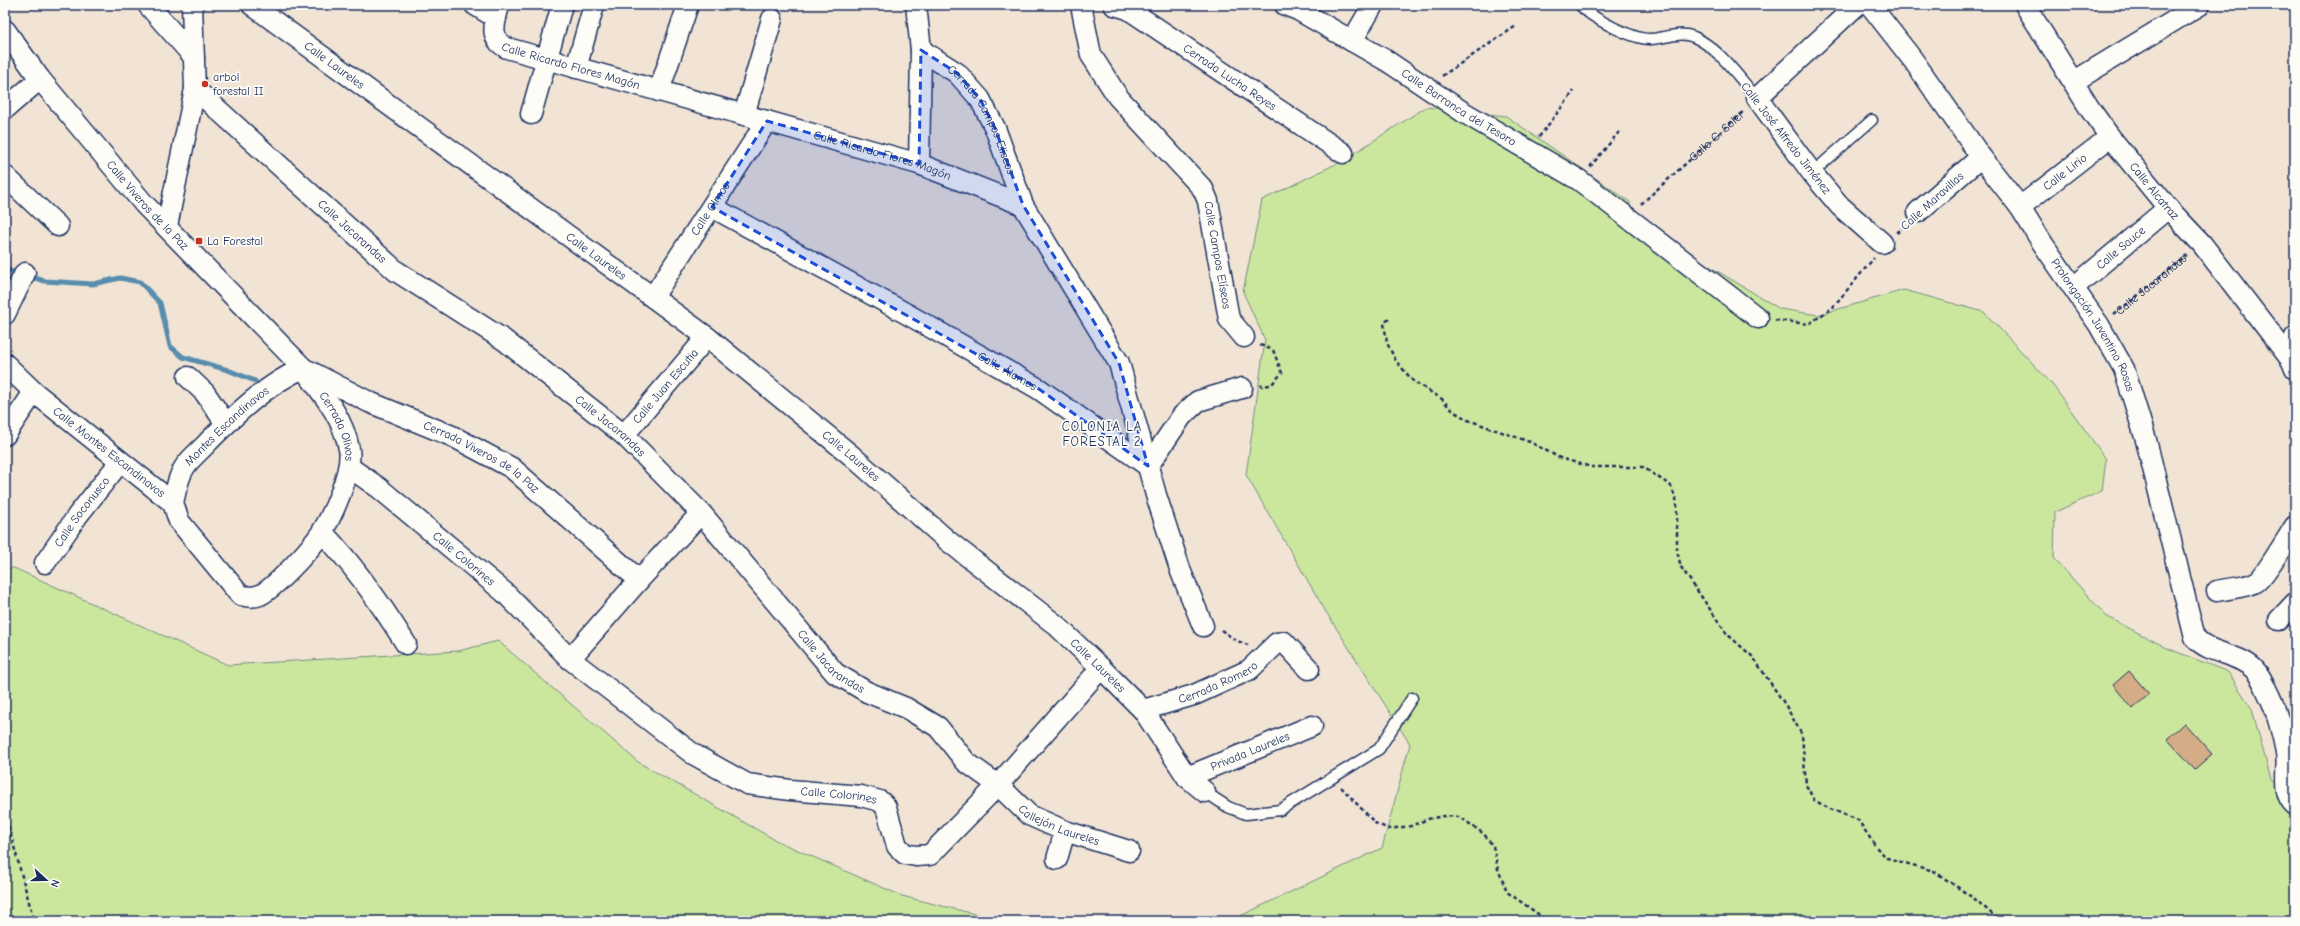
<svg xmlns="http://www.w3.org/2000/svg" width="2300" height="926" font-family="'Comic Neue',sans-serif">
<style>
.green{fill:#cbe79e;stroke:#738b7e}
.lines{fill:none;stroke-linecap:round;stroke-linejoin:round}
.stream{stroke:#598dad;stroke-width:5}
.building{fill:#d4ac86;stroke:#1b2f5e}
.lane-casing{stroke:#1b2f5e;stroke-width:13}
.street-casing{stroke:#1b2f5e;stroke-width:23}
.path{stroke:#1b2f5e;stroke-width:2.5;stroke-dasharray:4 3;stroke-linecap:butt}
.lane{stroke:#fdfcf7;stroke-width:10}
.street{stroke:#fdfcf7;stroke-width:20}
.marked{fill:#1d4ed8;fill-opacity:0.2;stroke:#1d4ed8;stroke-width:3;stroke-dasharray:8 5;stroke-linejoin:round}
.poi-dot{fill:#c8321e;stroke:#fdfcf7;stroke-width:1.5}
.labels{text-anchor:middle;stroke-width:3.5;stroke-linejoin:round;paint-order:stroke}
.street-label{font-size:12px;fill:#1b2f5e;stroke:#fdfcf7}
.poi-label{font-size:12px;fill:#1b2f5e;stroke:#fdfcf7;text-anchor:start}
.neighbourhood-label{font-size:13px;letter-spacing:1px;fill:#1b2f5e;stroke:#fdfcf7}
</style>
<rect width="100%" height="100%" fill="#f1e4d5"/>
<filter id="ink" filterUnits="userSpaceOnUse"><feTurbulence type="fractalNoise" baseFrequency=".025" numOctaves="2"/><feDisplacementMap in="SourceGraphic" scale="8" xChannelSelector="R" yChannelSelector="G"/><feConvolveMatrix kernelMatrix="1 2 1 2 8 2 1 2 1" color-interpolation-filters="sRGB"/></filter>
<g filter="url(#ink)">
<path class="green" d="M1426,107l80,9 124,86 -2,15 152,92 38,6 86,-25 80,22 67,71 55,76 -4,32 -47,21 -1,46 52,58 61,32 61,24 24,37 19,71 24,14v127h-1065l152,-73 28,-104 -84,-132 -80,-137 19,-135 -22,-48 19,-92 80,-39z
M14,568l214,97 230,-14 40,-10 140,121 139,79 125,55 101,25h-998v-352z"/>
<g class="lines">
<path class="stream" d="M5,269l15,5
M28,276l17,5 48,3 27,-6 20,4 20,21 10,43 13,11 45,13 27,11"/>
</g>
<path class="building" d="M2129,671l20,23 -16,15 -20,-24z
M2184,723l28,31 -17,15 -28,-30z"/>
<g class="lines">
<defs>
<path id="lane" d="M1580,5c11,13 54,35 71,34 15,-1 28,-8 43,-2 25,11 45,41 63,61
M1812,173l60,-53
M1205,792l23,15 18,7 34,-4 99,-61 33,-51"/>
<g id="street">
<path d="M148,5l46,52"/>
<path id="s3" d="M252,5l455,332 145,119 96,85 108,84 45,43 42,42 44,67 18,15"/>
<path d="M475,5l21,13"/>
<path id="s4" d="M499,5c-4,18 -11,33 8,43l412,116 104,41"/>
<path d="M916,5l5,45 -2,114"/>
<path id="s5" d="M1081,5l10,50 27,42 85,92 5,12 21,118 15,18"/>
<path id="s6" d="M1114,5l14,4 215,144"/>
<path id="s7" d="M1285,5l13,5 89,51 76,51 116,68 179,138"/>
<path d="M1857,5l-100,93 55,75 28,33 42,37"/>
<path id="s8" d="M1870,5l43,55 68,97 39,50 23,37 56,81 25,44 22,71 49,198c16,17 43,15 59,31 6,6 11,17 14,24 8,15 15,43 18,59 3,17 -6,40 9,53"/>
<path id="s9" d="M2025,5l65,104 20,28 58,71 34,36 90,117 3,8"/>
<path id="s10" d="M5,30l35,49 104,125 159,164c19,25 40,49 46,81 4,21 -16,65 -27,83 -9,14 -47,56 -62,63 -7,3 -13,2 -20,0l-61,-74 -6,-18 -139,-111 -29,-28"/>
<path d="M1352,41l21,-36"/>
<path id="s11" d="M921,50l36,23 23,26 15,29 28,77 96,158 37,132 25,77 22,54"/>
<path d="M576,68l18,-63"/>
<path d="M2073,82l127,-77"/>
<path id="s12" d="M195,89l201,182 108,69 120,95 77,78 134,160 32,19 39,16 32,19 28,35 32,23 31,30 36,16 64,20"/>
<path d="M659,91l29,-86"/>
<path d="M5,109l35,-30"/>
<path d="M531,114l31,-109"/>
<path d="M744,115l28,-96"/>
<path d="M5,176l53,50"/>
<path id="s13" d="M712,207l195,107 132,75 109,77"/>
<path id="s14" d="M2020,207l90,-70"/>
<path d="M1918,212l63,-55"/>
<path d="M167,226l28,-137 -3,-84"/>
<path id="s15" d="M2074,287l94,-79"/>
<path id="s16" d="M653,297l114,-176"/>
<path d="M5,314l20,-41"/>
<path d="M2292,361l3,-24"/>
<path id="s17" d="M309,371l60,31 83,34 60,32 127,112"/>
<path d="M188,377l17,16 21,31"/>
<path d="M5,435l29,-43"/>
<path id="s18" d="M624,435l83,-98"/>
<path d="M1148,466l34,-50 16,-15 44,-13"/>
<path id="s19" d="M349,467l30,21 125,104 66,67 123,95 54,30 43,6 71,6 19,5 6,6 11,39 8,8 11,2 14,-1 68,-70 103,-117"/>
<path id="s20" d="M173,503c3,-13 5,-27 13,-38 6,-8 16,-16 23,-24 28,-28 57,-56 94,-73"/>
<path d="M322,532c33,34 59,72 84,112"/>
<path id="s21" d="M45,563l33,-48 42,-53"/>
<path d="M2217,591c11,-3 29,-3 39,-9 7,-3 33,-47 39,-56"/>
<path d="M2279,620l16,-17"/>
<path d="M570,659l69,-79 62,-67"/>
<path id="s22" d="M1143,710l51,-15 55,-25 28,-27 7,-1 25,27"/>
<path id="s23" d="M1187,777l125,-51"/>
<path d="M1057,859l8,-28"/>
</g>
</defs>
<use href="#lane" class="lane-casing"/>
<use href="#street" class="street-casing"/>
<g class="path">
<path d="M1442,76l74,-50"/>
<path d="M1539,137l35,-46"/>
<path d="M1590,167l29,-35"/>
<path id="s1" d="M1641,204l103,-93"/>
<path d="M1897,233l8,-8"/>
<path id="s2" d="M2114,315l73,-60"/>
<path d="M1389,319l-5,4 3,20 9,18 17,20 29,18 11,12 15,9 62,22 30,16 31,9h52l28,19 6,16v49l4,16 46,67 26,23 33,49 16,29 4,50 8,15 14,8 30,12 18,27 11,11 47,13 42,29 24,21"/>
<path d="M1775,320l34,4 24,-17 41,-49"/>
<path d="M1260,345l13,5 9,23 -11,12 -11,1"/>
<path d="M1221,630l16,11 11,4"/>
<path d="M1341,787l34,36 14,6 22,-3 17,-7 16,-3 16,1 24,17 9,12 5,23 9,23 41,29"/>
<path d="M5,813l29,108"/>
</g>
<use href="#lane" class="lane"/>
<use href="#street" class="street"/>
</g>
</g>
<path class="marked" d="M921,50l36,23 23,26 15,29 28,77 96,158 29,103 -109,-77 -327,-182 55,-86 152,43z"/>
<g class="poi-dot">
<circle cx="205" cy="84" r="4"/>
<rect x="195" y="237" width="8" height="8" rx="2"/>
</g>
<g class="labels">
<g class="street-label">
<text dy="4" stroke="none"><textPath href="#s3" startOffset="102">Calle Laureles</textPath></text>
<text dy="4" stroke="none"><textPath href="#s4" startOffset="115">Calle Ricardo Flores Magón</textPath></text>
<text dy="4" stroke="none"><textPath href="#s6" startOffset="137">Cerrada Lucha Reyes</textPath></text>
<text dy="4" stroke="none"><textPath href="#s7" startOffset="202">Calle Barranca del Tesoro</textPath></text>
<text dy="4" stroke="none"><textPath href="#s11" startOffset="96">Cerrada Campos Eliseos</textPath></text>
<text dy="4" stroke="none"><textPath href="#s1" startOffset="102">Calle G. Soler</textPath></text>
<text transform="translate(1786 138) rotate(52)" y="4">Calle José Alfredo Jiménez</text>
<text dy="4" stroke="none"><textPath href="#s4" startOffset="439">Calle Ricardo Flores Magón</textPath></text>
<text dy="4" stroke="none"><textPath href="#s14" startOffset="57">Calle Lirio</textPath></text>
<text dy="4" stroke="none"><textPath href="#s9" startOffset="227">Calle Alcatraz</textPath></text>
<text transform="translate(1932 201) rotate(-42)" y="4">Calle Maravillas</text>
<text dy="4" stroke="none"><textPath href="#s10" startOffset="226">Calle Viveros de la Paz</textPath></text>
<text dy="4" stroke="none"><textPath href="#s16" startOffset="105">Calle Olmos</textPath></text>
<text dy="4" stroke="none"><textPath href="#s12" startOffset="212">Calle Jacarandas</textPath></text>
<text dy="4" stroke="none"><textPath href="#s15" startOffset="61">Calle Sauce</textPath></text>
<text dy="4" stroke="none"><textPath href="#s3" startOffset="426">Calle Laureles</textPath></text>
<text dy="4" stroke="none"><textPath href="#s5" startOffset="294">Calle Campos Elíseos</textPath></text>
<text dy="4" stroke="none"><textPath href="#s2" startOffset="48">Calle Jacarandas</textPath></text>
<text dy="4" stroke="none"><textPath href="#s8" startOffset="391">Prolongación Juventino Rosas</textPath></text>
<text dy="4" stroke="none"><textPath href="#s13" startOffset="338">Calle Álamos</textPath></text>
<text dy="4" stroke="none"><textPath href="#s18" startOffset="64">Calle Juan Escutia</textPath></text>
<text dy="4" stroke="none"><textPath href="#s20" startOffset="97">Montes Escandinavos</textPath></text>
<text dy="4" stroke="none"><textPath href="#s10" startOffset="520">Cerrada Olivos</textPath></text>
<text dy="4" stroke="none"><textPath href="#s12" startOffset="536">Calle Jacarandas</textPath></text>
<text transform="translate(109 452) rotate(38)" y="4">Calle Montes Escandinavos</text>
<text dy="4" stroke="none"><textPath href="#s3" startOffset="750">Calle Laureles</textPath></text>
<text dy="4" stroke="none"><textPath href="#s17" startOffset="193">Cerrada Viveros de la Paz</textPath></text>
<text dy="4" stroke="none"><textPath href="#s21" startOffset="63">Calle Soconusco</textPath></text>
<text dy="4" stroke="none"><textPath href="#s19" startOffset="147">Calle Colorines</textPath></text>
<text dy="4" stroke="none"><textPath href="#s12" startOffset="860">Calle Jacarandas</textPath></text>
<text dy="4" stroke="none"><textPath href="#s3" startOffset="1074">Calle Laureles</textPath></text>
<text dy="4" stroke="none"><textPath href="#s22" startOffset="80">Cerrada Romero</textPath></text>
<text dy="4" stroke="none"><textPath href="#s23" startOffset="68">Privada Laureles</textPath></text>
<text dy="4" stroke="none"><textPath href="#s19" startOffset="603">Calle Colorines</textPath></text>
<text dy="4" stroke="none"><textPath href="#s12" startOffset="1146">Callejón Laureles</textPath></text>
</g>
<g class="poi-label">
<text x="213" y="81">arbol<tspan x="213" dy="14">forestal II</tspan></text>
<text x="207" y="245">La Forestal</text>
</g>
<g class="neighbourhood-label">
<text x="1102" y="431">COLONIA LA<tspan x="1102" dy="15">FORESTAL 2</tspan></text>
</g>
</g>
<rect width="2300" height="926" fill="none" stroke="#fdfcf7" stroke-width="20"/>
<rect x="10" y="10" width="2280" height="906" fill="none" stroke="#1b2f5e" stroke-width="1.5" filter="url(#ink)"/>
<g transform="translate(46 880) rotate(111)" stroke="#fdfcf7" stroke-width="3" paint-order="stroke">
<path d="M0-3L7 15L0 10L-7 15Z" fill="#1b2f5e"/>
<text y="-6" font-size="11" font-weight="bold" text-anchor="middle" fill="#1b2f5e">N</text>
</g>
</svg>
